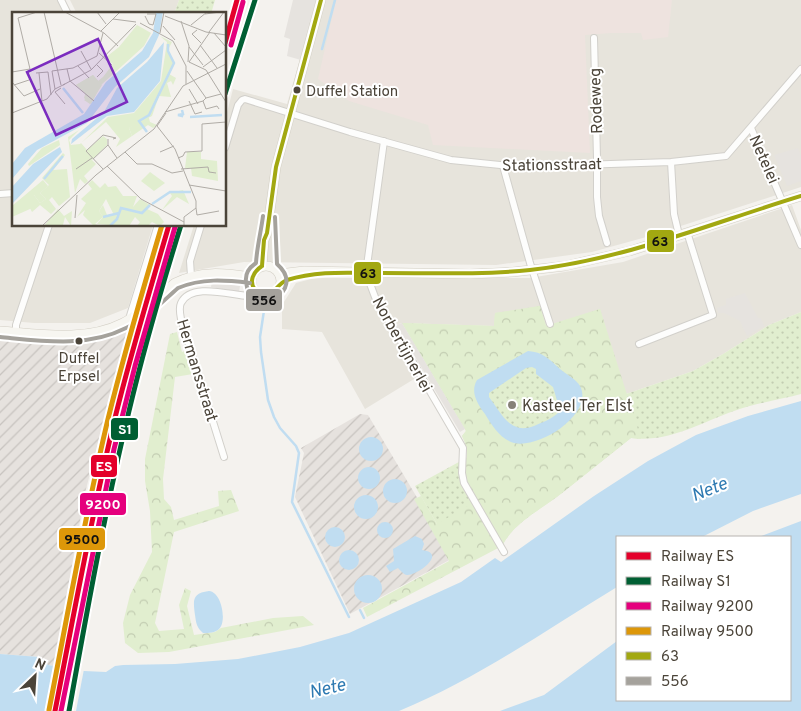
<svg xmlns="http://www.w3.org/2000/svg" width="801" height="711" font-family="Overpass,sans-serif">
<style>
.residential{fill:#e7e4dc}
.industrial{fill:url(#industrial-furrows)}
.medical{fill:#eee3df}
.grass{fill:url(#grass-dots)}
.forest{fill:url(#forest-crowns);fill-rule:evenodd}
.parking{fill:#e6e3df}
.water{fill:#c0ddf1;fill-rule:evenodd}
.pier{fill:#f4f2ee}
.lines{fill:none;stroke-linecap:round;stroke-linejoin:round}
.stream{stroke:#c0ddf1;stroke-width:2.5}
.street-casing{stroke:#d2d0cb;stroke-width:8}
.secondary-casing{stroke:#d3cfc5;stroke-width:10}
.street{stroke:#fdfdfc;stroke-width:6}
.secondary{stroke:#f7f6f1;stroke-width:9}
.bus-1-casing{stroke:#fff;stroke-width:8}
.bus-2-casing{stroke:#fff;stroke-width:8}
.bus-1{stroke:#a2a811;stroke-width:4}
.bus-2{stroke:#a5a29c;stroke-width:4}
.rail-1-casing{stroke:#fff;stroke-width:9}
.rail-2-casing{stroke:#fff;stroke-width:9}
.rail-3-casing{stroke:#fff;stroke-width:9}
.rail-4-casing{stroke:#fff;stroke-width:9}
.rail-1{stroke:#e4002b;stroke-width:5}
.rail-2{stroke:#005f33;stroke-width:5}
.rail-3{stroke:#e5007d;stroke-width:5}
.rail-4{stroke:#dd9709;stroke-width:5}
.bus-dot{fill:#4b4439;stroke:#fff;stroke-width:2}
.poi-dot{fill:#868178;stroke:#fff;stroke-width:2}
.labels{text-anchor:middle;stroke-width:4;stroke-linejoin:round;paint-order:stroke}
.bus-label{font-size:15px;fill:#4b4439;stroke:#fff;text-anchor:start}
.street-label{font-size:16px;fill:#4b4439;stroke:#fff}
.poi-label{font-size:16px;fill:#4b4439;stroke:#fff;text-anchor:start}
.water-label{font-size:18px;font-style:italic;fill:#2e7ab2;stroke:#fff}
.inset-river{fill:none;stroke:#c0ddf1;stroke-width:2.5}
.inset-road{fill:none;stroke:#b0aca6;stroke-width:1}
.view{fill:#7b2cbf;fill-opacity:0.15;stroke:#7b2cbf;stroke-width:2.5}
.inset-edge{fill:none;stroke:#4b4439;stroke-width:2.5}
.line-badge{stroke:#fff;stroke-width:2}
.badge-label{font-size:14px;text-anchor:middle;font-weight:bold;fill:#fff}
.pale-badge-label{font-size:14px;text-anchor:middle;font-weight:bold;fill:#111}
</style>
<defs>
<pattern id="industrial-furrows" width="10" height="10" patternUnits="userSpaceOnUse" patternTransform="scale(1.25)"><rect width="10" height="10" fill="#e6e2de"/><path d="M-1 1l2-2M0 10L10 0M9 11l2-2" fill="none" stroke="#c7c3bf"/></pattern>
<pattern id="grass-dots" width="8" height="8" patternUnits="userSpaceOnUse" patternTransform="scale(1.25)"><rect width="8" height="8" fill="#e1eecf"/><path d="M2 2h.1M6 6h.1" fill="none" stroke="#c3cdb2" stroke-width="1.8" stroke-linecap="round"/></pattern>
<pattern id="forest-crowns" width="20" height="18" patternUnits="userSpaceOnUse" patternTransform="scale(1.25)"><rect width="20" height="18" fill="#e1eecf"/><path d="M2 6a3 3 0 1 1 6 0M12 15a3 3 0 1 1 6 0" fill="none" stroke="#c3cdb2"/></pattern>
</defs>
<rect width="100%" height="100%" fill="#f4f2ee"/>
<path class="residential" d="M0,0h58l7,14h-51v211h139l-25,83 -38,15h-56l-34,-3z
M70,0h109l-5,14h-97z
M317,0h484v187l-151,49 -58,16 -96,13 -252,-3 -65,11 15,-48h31v-105l8,-31 54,15z
M792,205l9,25v82l-32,13 -46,29 -30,17 -67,23 -26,-84 -54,16 -6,-20 -46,20 -92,-3 -14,4 31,49 -54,33 -43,-77 -40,-3v-24l14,-22 15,-4 11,-1h208l93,-16z"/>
<path class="industrial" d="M127,331l-42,162 -31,173 -6,-1 -8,-8 -40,-3v-318l73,5z
M360,414l8,1 85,143 -103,56 -55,-117 9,-44 -3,-5z"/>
<path class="medical" d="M336,0h336l-4,37 -25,3 -2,-7h-30l-26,2 5,118 -157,-8 -5,-20 -79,-24 -31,-22z"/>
<path class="grass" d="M179,0h36l-4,14h-37z
M540,306l6,20 54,-17 26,85 67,-23 30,-17 46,-29 32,-13v82c-22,6 -46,9 -67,17 -34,12 -66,32 -103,27 -23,18 -46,37 -69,55 -20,16 -48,29 -60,53l-65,-22 -22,-38 53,-29 -1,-10 -5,-11 4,-5 -64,-108 92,3 1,-13z"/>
<path class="forest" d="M540,306l6,20 54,-17 41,130 -10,-1c-23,18 -46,37 -69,55 -20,16 -48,29 -60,53l-135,71 -4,-9 86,-47 -35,-62 7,-3 16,28 39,-23c-4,-9 -11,-20 -11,-30 1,-16 5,-19 -3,-35l4,-5 -64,-108 92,3 1,-13zM518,355l29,1 33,30 -37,53 -43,-4 -23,-55z
M177,332l5,20 5,-2 6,24 -18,3 -12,102 1,20 7,8 3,13 45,-14 -1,-15 13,-1 8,21 -65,21 -19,91 4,8 25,-2 -5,-24 6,-17 6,3 -4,15 7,29 21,-3 6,-4 52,-10 30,-2 11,9 -145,27 -31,1 -13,-10 -2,-20 7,-28 22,-43 -2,-41 -5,-30v-22l25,-125z"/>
<path class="parking" d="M293,0h23l-15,60 -14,-4 3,-17 -6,-2z
M798,148l3,8v25l-14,5 -13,-31z
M212,281l28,5 -1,6 -28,-5z
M745,293l13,25h3l3,8 -17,10 -7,-15 -16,-8h-6l-1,-5 9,-3v-6z
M402,323l60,101 3,5 -5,3 -64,-107z"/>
<path class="water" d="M528,351c15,1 21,8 32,18 6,5 17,11 20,17 15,28 -44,66 -69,56 -12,-5 -20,-18 -26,-28 -8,-11 -15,-22 -8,-34zM532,367l4,2v5l17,13 6,20v5c-7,7 -16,10 -25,14 -24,9 -32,-12 -45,-29v-4l37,-25z
M801,401v93l-48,17 -51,26h-85v50c-71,43 -140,92 -218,124h-399v-57l40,3 8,8 36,6 22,1 9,-6 8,-1 52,-1 63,-5 62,-12 49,-14 112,-51 34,-24 6,4 93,-66 54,-35 48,-26 52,-19z
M359 449a12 12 0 1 1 24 0a12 12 0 1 1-24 0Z
M358 478a11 11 0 1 1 22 0a11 11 0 1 1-22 0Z
M383 491a12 12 0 1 1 24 0a12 12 0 1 1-24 0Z
M354 507a12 12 0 1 1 24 0a12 12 0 1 1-24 0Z
M801,521v190h-301l44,-16 73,-54v59h173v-163h-31z
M377 530a8 8 0 1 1 16 0a8 8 0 1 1-16 0Z
M325 537a10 10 0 1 1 20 0a10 10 0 1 1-20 0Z
M415,536l7,3 2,5 -2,6c26,3 -5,26 -15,25 -3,0 -7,-5 -9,-7l-8,4 -4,-6 8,-5 -1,-12z
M339 560a10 10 0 1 1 20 0a10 10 0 1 1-20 0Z
M354 589a14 14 0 1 1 28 0a14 14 0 1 1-28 0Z
M209,591c13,1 18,31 10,38 -4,4 -10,4 -16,4 -6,-5 -7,-10 -8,-18 -2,-15 -3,-22 14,-24z"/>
<path class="pier" d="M54,663l30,6 -8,42h-31z"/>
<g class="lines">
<path class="stream" d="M322,49l13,-49
M265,304l-5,33 1,15 7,48 6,17 6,11 16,18 3,7 -7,49 57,115
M360,610l4,8"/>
<defs>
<path id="street" d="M61,0l7,14
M594,38l3,120v39l2,19 8,27
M751,128l50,117
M384,141l-18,132 9,24 88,151 -1,25 2,10 40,69
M225,148l13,-43 4,-5 3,-1 105,33 101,28 69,7 151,-5 55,-6 75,-87
M671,162l3,52 5,21
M503,166l27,97 20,61
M0,194l14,-1
M191,276l-1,-15 11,-36
M129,319l29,-94
M16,332v-7l33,-100
M639,344l74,-29 -26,-83
M224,457l-43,-138c-1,-5 -2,-12 0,-16 10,-21 49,-8 67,-7l8,-5"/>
<path id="secondary" d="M262,266l2,-26 3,-7 9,-66 45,-167
M251 281a15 15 0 1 1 30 0a15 15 0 1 1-30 0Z
M279,274l25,-3 166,3 43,-2 52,-6 65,-15 171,-55
M0,331c40,3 86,11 123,-8 19,-10 36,-27 52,-40 26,-13 49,-10 76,-6"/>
</defs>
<use href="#street" class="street-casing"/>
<use href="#secondary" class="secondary-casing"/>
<use href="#street" class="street"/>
<use href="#secondary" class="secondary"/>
<defs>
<path id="bus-1" d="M262,266c-9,6 -14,16 -6,25 18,11 18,-6 31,-11 31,-10 63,-7 95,-7 49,0 99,2 148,-3 93,-10 182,-47 271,-74
M262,266l2,-26 3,-7 9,-66 45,-167"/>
<path id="bus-2" d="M263,216c-2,16 -6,30 -7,47 -7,5 -11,10 -10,19 4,38 63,10 31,-18l-2,-47
M0,337c42,4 87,11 126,-9 20,-9 36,-26 52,-40 24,-10 47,-8 72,-5"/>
</defs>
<use href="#bus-1" class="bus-1-casing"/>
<use href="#bus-2" class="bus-2-casing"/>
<use href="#bus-1" class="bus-1"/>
<use href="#bus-2" class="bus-2"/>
<defs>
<path id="rail-1" d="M225,43l12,-43
M55,711c19,-97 36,-193 59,-289 16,-66 36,-132 55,-197"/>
<path id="rail-2" d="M225,94l30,-94
M69,711c18,-100 36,-201 60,-300 15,-63 33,-125 52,-186"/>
<path id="rail-3" d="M231,45l12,-43
M61,711l53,-262 21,-83 40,-139"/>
<path id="rail-4" d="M49,710c19,-97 36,-195 59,-291 16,-65 35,-130 54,-194"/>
</defs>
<use href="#rail-1" class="rail-1-casing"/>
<use href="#rail-2" class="rail-2-casing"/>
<use href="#rail-3" class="rail-3-casing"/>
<use href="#rail-4" class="rail-4-casing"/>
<use href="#rail-1" class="rail-1"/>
<use href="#rail-2" class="rail-2"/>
<use href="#rail-3" class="rail-3"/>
<use href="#rail-4" class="rail-4"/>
</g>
<g class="bus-dot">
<circle cx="297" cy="90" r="4.5"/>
<circle cx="79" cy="341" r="4.5"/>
</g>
<circle class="poi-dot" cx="512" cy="405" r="5"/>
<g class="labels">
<g class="bus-label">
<text x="306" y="96">Duffel Station</text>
<text x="79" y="363" text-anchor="middle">Duffel<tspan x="79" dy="18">Erpsel</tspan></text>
</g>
<g class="street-label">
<text transform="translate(595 101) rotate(-92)" y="6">Rodeweg</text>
<text transform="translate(765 159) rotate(66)" y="6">Netelei</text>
<text transform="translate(552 164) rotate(-1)" y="6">Stationsstraat</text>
<text transform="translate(403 344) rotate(61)" y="6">Norbertijnerlei</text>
<text transform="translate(198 370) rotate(73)" y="6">Hermansstraat</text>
</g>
<g class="poi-label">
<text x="522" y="411">Kasteel Ter Elst</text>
</g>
<g class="water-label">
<text transform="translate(709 489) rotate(-22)" y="6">Nete</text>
<text transform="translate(327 688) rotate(-13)" y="6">Nete</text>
</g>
</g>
<g transform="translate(12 12)">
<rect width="214" height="214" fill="#f4f2ee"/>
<path d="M125,13l14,8 -7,13 -43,39 -10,19 -7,-6 2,-7 -10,-6 17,-10 5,6 5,-4 10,-13 -8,-6 14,-11zM31,168l5,6 -8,7 6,6 -6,4 -6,-8 -4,14 -18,8v-11zM80,168l8,8 5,-5 3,4 8,-1 7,10h14l-4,11 7,-8 10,6 -3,4 11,5 6,8 -4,4 -8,-4 -4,4h-11l3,-4 -5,-5 -6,9h-19l9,-13h-6l-7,-14 -7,12 4,6 -8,7 6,2h-7l-11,-11 2,-5 -8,7 9,-14 -5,-4 11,-10 -4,-5zM171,178l6,14 -12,-7 -15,13 10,-14 -2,-3z" fill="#e1eecf"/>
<path d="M148,24l12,6 -4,8 7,13 -6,11 7,4 -3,7 -2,-4 -4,2 4,14 -12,-1 -7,20 -23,12 3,8 -16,11 4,-8 -14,-17 -25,21 6,7 16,-14 4,3v6l-15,15 4,4 -12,12 4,5 -3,3 -5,-5 -5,14 -7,-56 11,-7 -10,10 2,5 9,-1 28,-27 26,-4 27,-32 6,-39zM81,63l9,10 -17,27 5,-8 -6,-4 5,-3 -13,-12zM47,128l1,5 -31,21 -1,-2 14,-16zM51,141l2,2 -12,15 14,-1 3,28 -11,9 -7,-9 -3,3 7,9 -5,5 -11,-9 -8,7 -6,-11 8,-6 6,8 6,-4 -6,-6 9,-8 -7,-7zM138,160l15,11 -11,8 -13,-10zM46,197l6,7 8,-5 -1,15 -6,-9 -2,8 -19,1z" fill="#e1eecf"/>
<path d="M91,193l4,10 12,-2 2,13 -24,-2 6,-7 -4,-6z" fill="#e1eecf"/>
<path d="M136,103l2,7 7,3 -4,3 -5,-3 -16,11 -3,-8zM175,140h14v7l16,2 1,20 -26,-5 -1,-8h-6z" fill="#e1eecf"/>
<path d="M144,0h7l-4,23 -10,22 -34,30 -28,36 -50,27 -25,29v-15l13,-16 59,-34 22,-32 36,-31 11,-18zM152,30l-4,39 -26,31 -27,4 -36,28 1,-5 32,-27 13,-24 30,-26zM48,135l2,5 -50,52v-17l21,-23z" fill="#c0ddf1"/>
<path class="inset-river" d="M51,76l20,25M170,98l1,4 -5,1 4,1 1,-3M178,105l32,-2M135,120l-8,-11 10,-6 25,-52 -6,-12v-7M32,167l19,-23M140,192l18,-12h21M91,205l16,-4M98,214l7,-7 4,-11 21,5 8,-8"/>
<path class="inset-road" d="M32,0l17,73M53,0l39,21 14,13M85,0l9,12M193,2l15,-2M133,4l4,8 4,1 3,-11h-9M153,4l41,16 20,3M6,6l12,51M6,6l19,-6M101,7l23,3M169,9l8,25 -1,16M128,11l33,18 13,25v18M179,13l16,-13M151,14l12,14M185,18l-5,4 9,9M89,19l19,-19M197,20l15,-20M148,21l4,-21M202,21l12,14M188,33l17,23M177,35l14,18M69,39l10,18M87,41l13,12M177,50l17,8 20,32M177,50l21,-30M85,53l6,6 -6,6M66,54l11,12M191,55l23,-17M55,57l3,12 24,20M175,59l19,27M0,60l18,-3M24,61l12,-1 3,23M27,61l3,28M0,70l12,14 16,-7M2,73l15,-5M51,73l28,-15 45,-46M49,76l-6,4 10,12M43,77l-3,-18 21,-3 24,-12 6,-23M177,77l9,15M194,86l-3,3 3,8 11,-3 2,3M194,86l15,-4M177,89l6,13 7,-2M153,100l38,-11M0,101l35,-14 8,-10 10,-5M154,101l-9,13 18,23 21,52v7l-12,9v9M96,127v6l9,13M113,140l12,12h15l20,9 11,-2M148,140l14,-6M166,146l5,-2 2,-4 17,-1v-27l24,-2M81,147l15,-14M95,154l34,33 43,23M64,157l16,-11M91,157l-17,-18 17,-16 13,3 -3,1M169,157l27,-2 1,5 7,1M177,173l37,6M184,196l1,7 22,-4M63,206l2,-23M30,214l54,-51 58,-46 29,-43 43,-22"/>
<path class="view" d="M86,27l29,63 -71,33 -29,-63z"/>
<rect width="214" height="214" class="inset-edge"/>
</g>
<g class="line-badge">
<rect x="646" y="229" width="29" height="24" rx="5" fill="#a2a811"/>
<rect x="353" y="261" width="29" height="24" rx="5" fill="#a2a811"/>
<rect x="245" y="288" width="38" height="24" rx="5" fill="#a5a29c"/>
<rect x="110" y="417" width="29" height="24" rx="5" fill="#005f33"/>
<rect x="90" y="454" width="28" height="24" rx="5" fill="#e4002b"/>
<rect x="79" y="492" width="48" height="24" rx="5" fill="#e5007d"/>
<rect x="58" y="527" width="48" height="24" rx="5" fill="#dd9709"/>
</g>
<g class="badge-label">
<text x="125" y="434">S1</text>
<text x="104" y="471">ES</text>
<text x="103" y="509">9200</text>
</g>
<g class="pale-badge-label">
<text x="660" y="246">63</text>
<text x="368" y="278">63</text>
<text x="264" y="305">556</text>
<text x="82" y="544">9500</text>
</g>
<rect x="616" y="536" width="175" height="165" fill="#ffffff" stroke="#b7b4b0"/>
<rect x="626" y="552" width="25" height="8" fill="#e4002b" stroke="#b7b4b0"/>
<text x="661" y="561" font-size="15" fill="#4b4439">Railway ES</text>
<rect x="626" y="577" width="25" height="8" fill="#005f33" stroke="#b7b4b0"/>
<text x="661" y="586" font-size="15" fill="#4b4439">Railway S1</text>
<rect x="626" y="602" width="25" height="8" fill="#e5007d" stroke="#b7b4b0"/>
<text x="661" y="611" font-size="15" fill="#4b4439">Railway 9200</text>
<rect x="626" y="627" width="25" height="8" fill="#dd9709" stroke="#b7b4b0"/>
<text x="661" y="636" font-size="15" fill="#4b4439">Railway 9500</text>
<rect x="626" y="652" width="25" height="8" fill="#a2a811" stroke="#b7b4b0"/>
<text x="661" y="661" font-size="15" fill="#4b4439">63</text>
<rect x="626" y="677" width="25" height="8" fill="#a5a29c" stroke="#b7b4b0"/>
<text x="661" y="686" font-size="15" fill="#4b4439">556</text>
<g transform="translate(35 676) rotate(25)" stroke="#ffffff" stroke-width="4" paint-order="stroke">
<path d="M0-4L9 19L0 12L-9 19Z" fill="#4b4439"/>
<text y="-8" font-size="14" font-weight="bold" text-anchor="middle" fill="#4b4439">N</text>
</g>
</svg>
